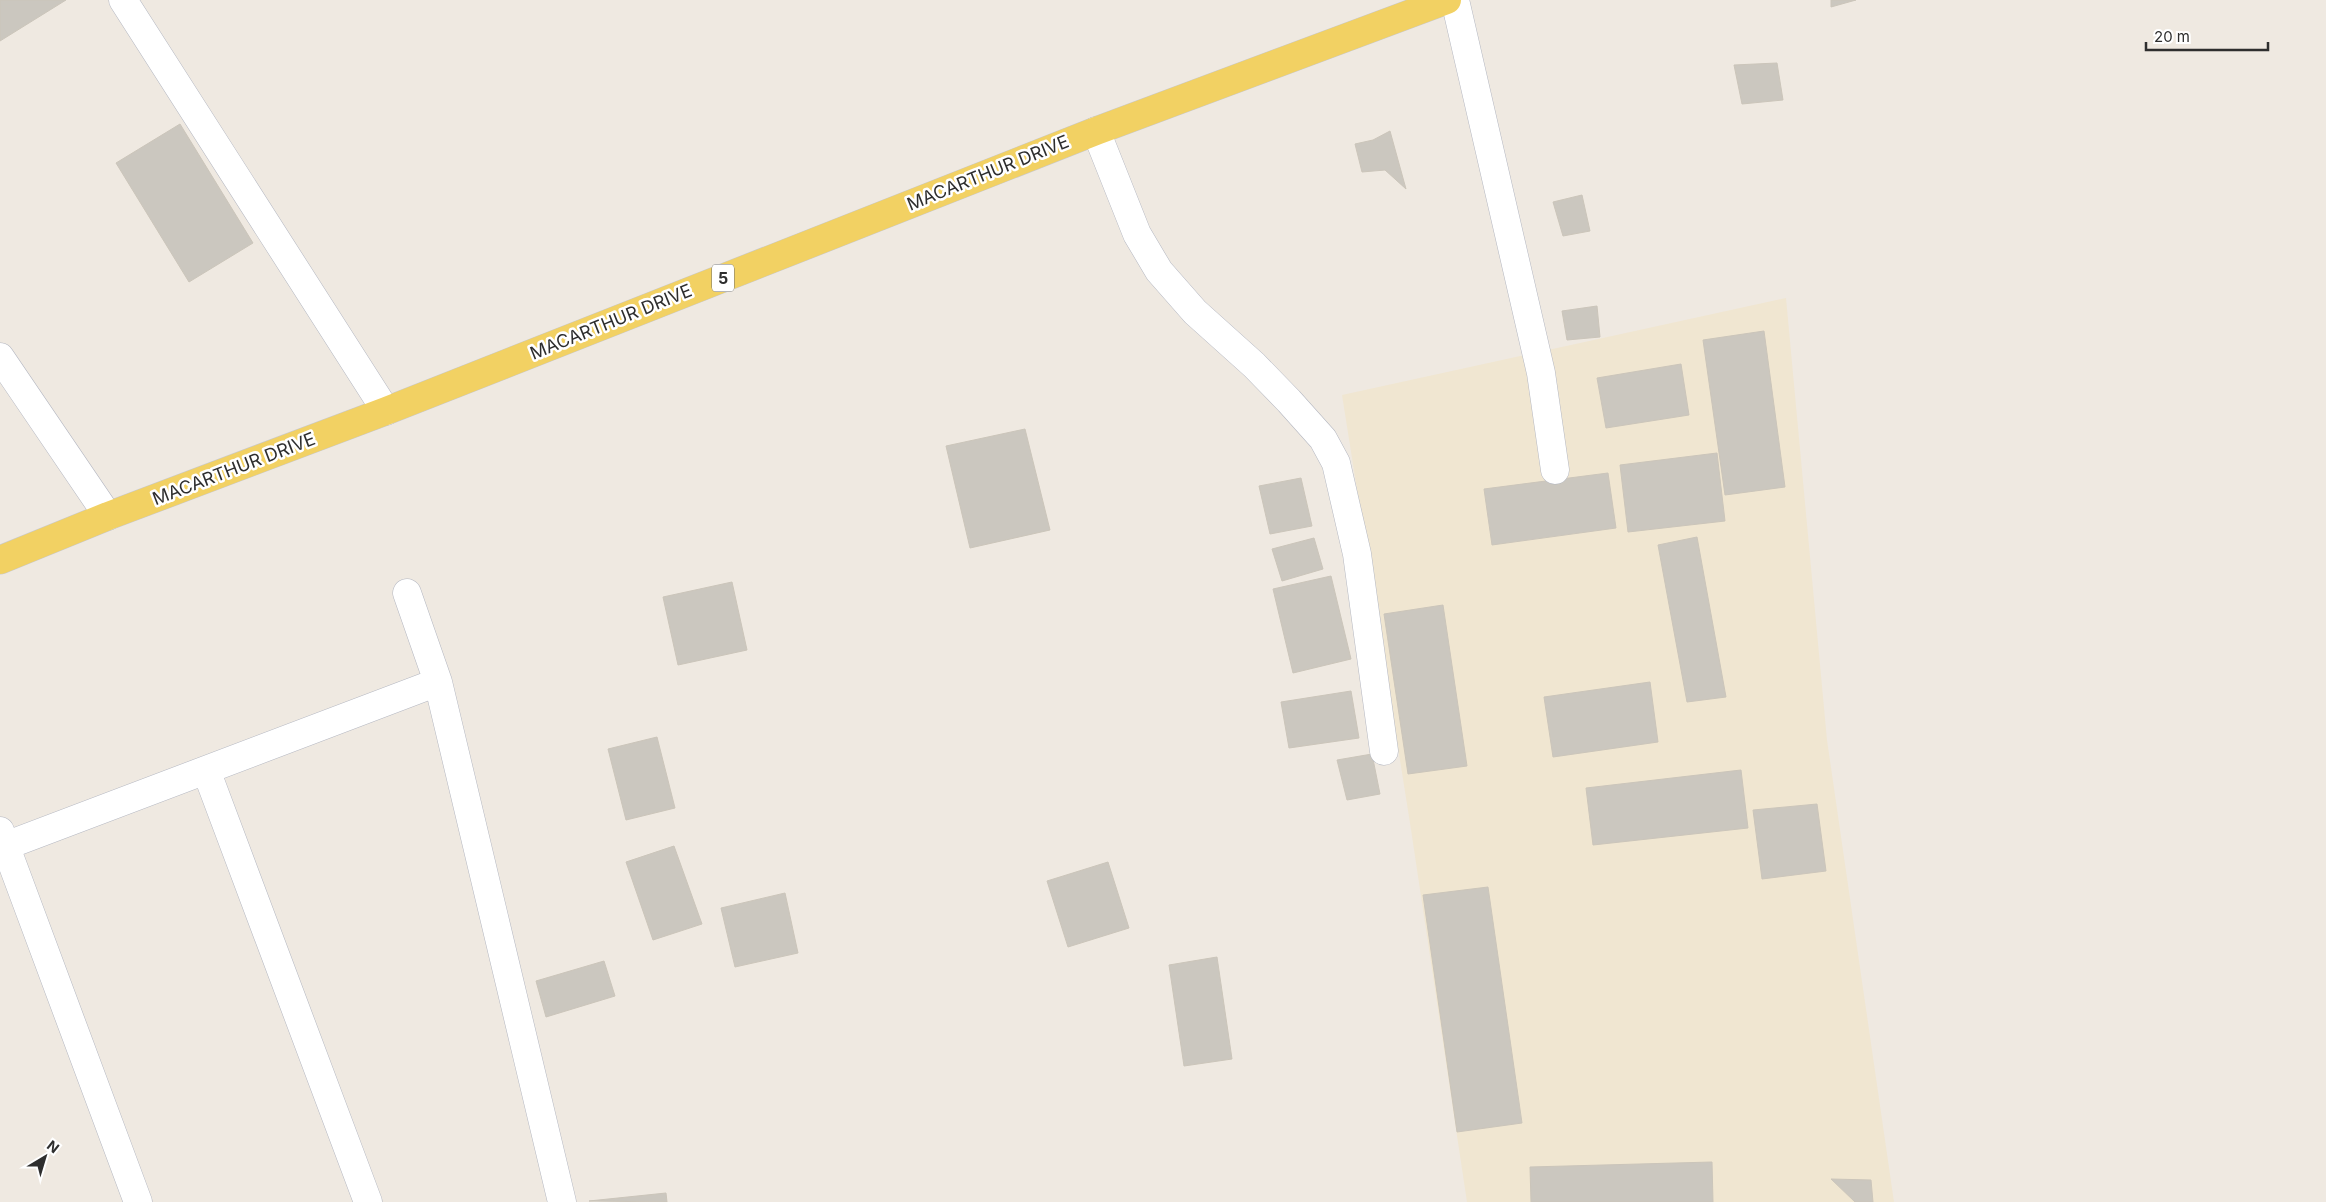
<svg xmlns="http://www.w3.org/2000/svg" width="2326" height="1202" font-family="Inter,sans-serif">
<style>
.education{fill:#f0e6d1}
.building{fill:#cbc7bf;stroke:#cbc5ba}
.lines{fill:none;stroke-linecap:round;stroke-linejoin:round}
.minor-casing{stroke:#b4b7c1;stroke-width:29}
.major-casing{stroke:#c9c9c9;stroke-width:29}
.minor{stroke:#fff;stroke-width:28}
.major{stroke:#f2d163;stroke-width:28}
.labels{text-anchor:middle;stroke-width:5;stroke-linejoin:round;paint-order:stroke}
.shield{fill:#fff;stroke:#6d6d6d;stroke-width:1}
.shield-label{font-size:16px;font-weight:bold;fill:#2e2e2e}
.street-label{font-size:18px;fill:#2e2e2e;stroke:#fff}
</style>
<rect width="100%" height="100%" fill="#efe9e1"/>
<path class="education" d="M1786,298l41,442 67,462h-427l-57,-379 -68,-428z"/>
<path class="building" d="M0,0h66l-66,41z
M1831,0h25l-25,7z
M1777,63l6,37 -41,4 -8,-39z
M180,124l73,119 -64,39 -73,-119z
M1390,131l16,58 -21,-19 -23,2 -7,-28 18,-4z
M1582,195l8,36 -27,5 -10,-34z
M1597,306l3,31 -33,3 -5,-29z
M1764,331l21,156 -60,8 -22,-155z
M1681,364l8,51 -83,13 -9,-50z
M1025,429l25,101 -80,18 -24,-102z
M1717,453l8,68 -97,11 -8,-67z
M1608,473l8,55 -124,17 -8,-56z
M1301,478l11,48 -42,8 -11,-48z
M1697,537l29,160 -39,5 -29,-157z
M1314,538l9,31 -41,12 -10,-32z
M1331,576l20,83 -58,14 -20,-84z
M732,582l15,68 -69,15 -15,-68z
M1443,605l24,161 -59,8 -24,-160z
M1650,682l8,60 -105,15 -9,-60z
M1351,691l8,47 -70,10 -8,-46z
M657,737l18,71 -49,12 -18,-71z
M1372,754l8,40 -33,6 -10,-40z
M1741,770l7,58 -155,17 -7,-57z
M1817,804l9,67 -64,8 -9,-69z
M674,846l28,78 -49,16 -27,-78z
M1108,862l21,66 -61,19 -21,-66z
M1488,887l34,236 -65,9 -34,-237z
M785,893l13,60 -63,14 -14,-59z
M1217,957l15,102 -48,7 -15,-101z
M604,961l11,35 -69,21 -10,-36z
M1712,1162l1,40h-182l-1,-35z
M1831,1179l40,1 2,22h-18z
M666,1193l1,9 -78,-1z"/>
<g class="lines">
<defs>
<path id="minor" d="M123,0l263,411
M1455,0l86,373 14,97
M1096,131l41,103 22,37 36,41 59,53 35,36 34,38 13,24 21,91 27,197
M0,357l108,159
M407,593l31,89 124,520
M206,770l162,432
M0,831l138,371
M0,848l438,-166"/>
<path id="major" d="M0,560l108,-44 278,-105 710,-280 351,-131"/>
</defs>
<use href="#minor" class="minor-casing"/>
<use href="#major" class="major-casing"/>
<use href="#minor" class="minor"/>
<use href="#major" class="major"/>
</g>
<g class="labels">
<rect class="shield" x="712" y="264.5" width="22" height="27" rx="4"/>
<g class="shield-label">
<text x="723" y="284">5</text>
</g>
<g class="street-label">
<text transform="translate(988 173) rotate(-22)" y="6">MACARTHUR DRIVE</text>
<text transform="translate(611 322) rotate(-22)" y="6">MACARTHUR DRIVE</text>
<text transform="translate(234 469) rotate(-21)" y="6">MACARTHUR DRIVE</text>
</g>
</g>
<g transform="translate(45 1157) rotate(38)" stroke="#ffffff" stroke-width="4" paint-order="stroke">
<path d="M0-4L9 19L0 12L-9 19Z" fill="#2e2e2e"/>
<text y="-8" font-size="14" font-weight="bold" text-anchor="middle" fill="#2e2e2e">N</text>
</g>
<path d="M2146 42v8h122v-8" fill="none" stroke="#2e2e2e" stroke-width="2.5"/>
<text x="2154" y="42" font-size="15" fill="#2e2e2e" stroke="#ffffff" stroke-width="4" paint-order="stroke">20 m</text>
</svg>
